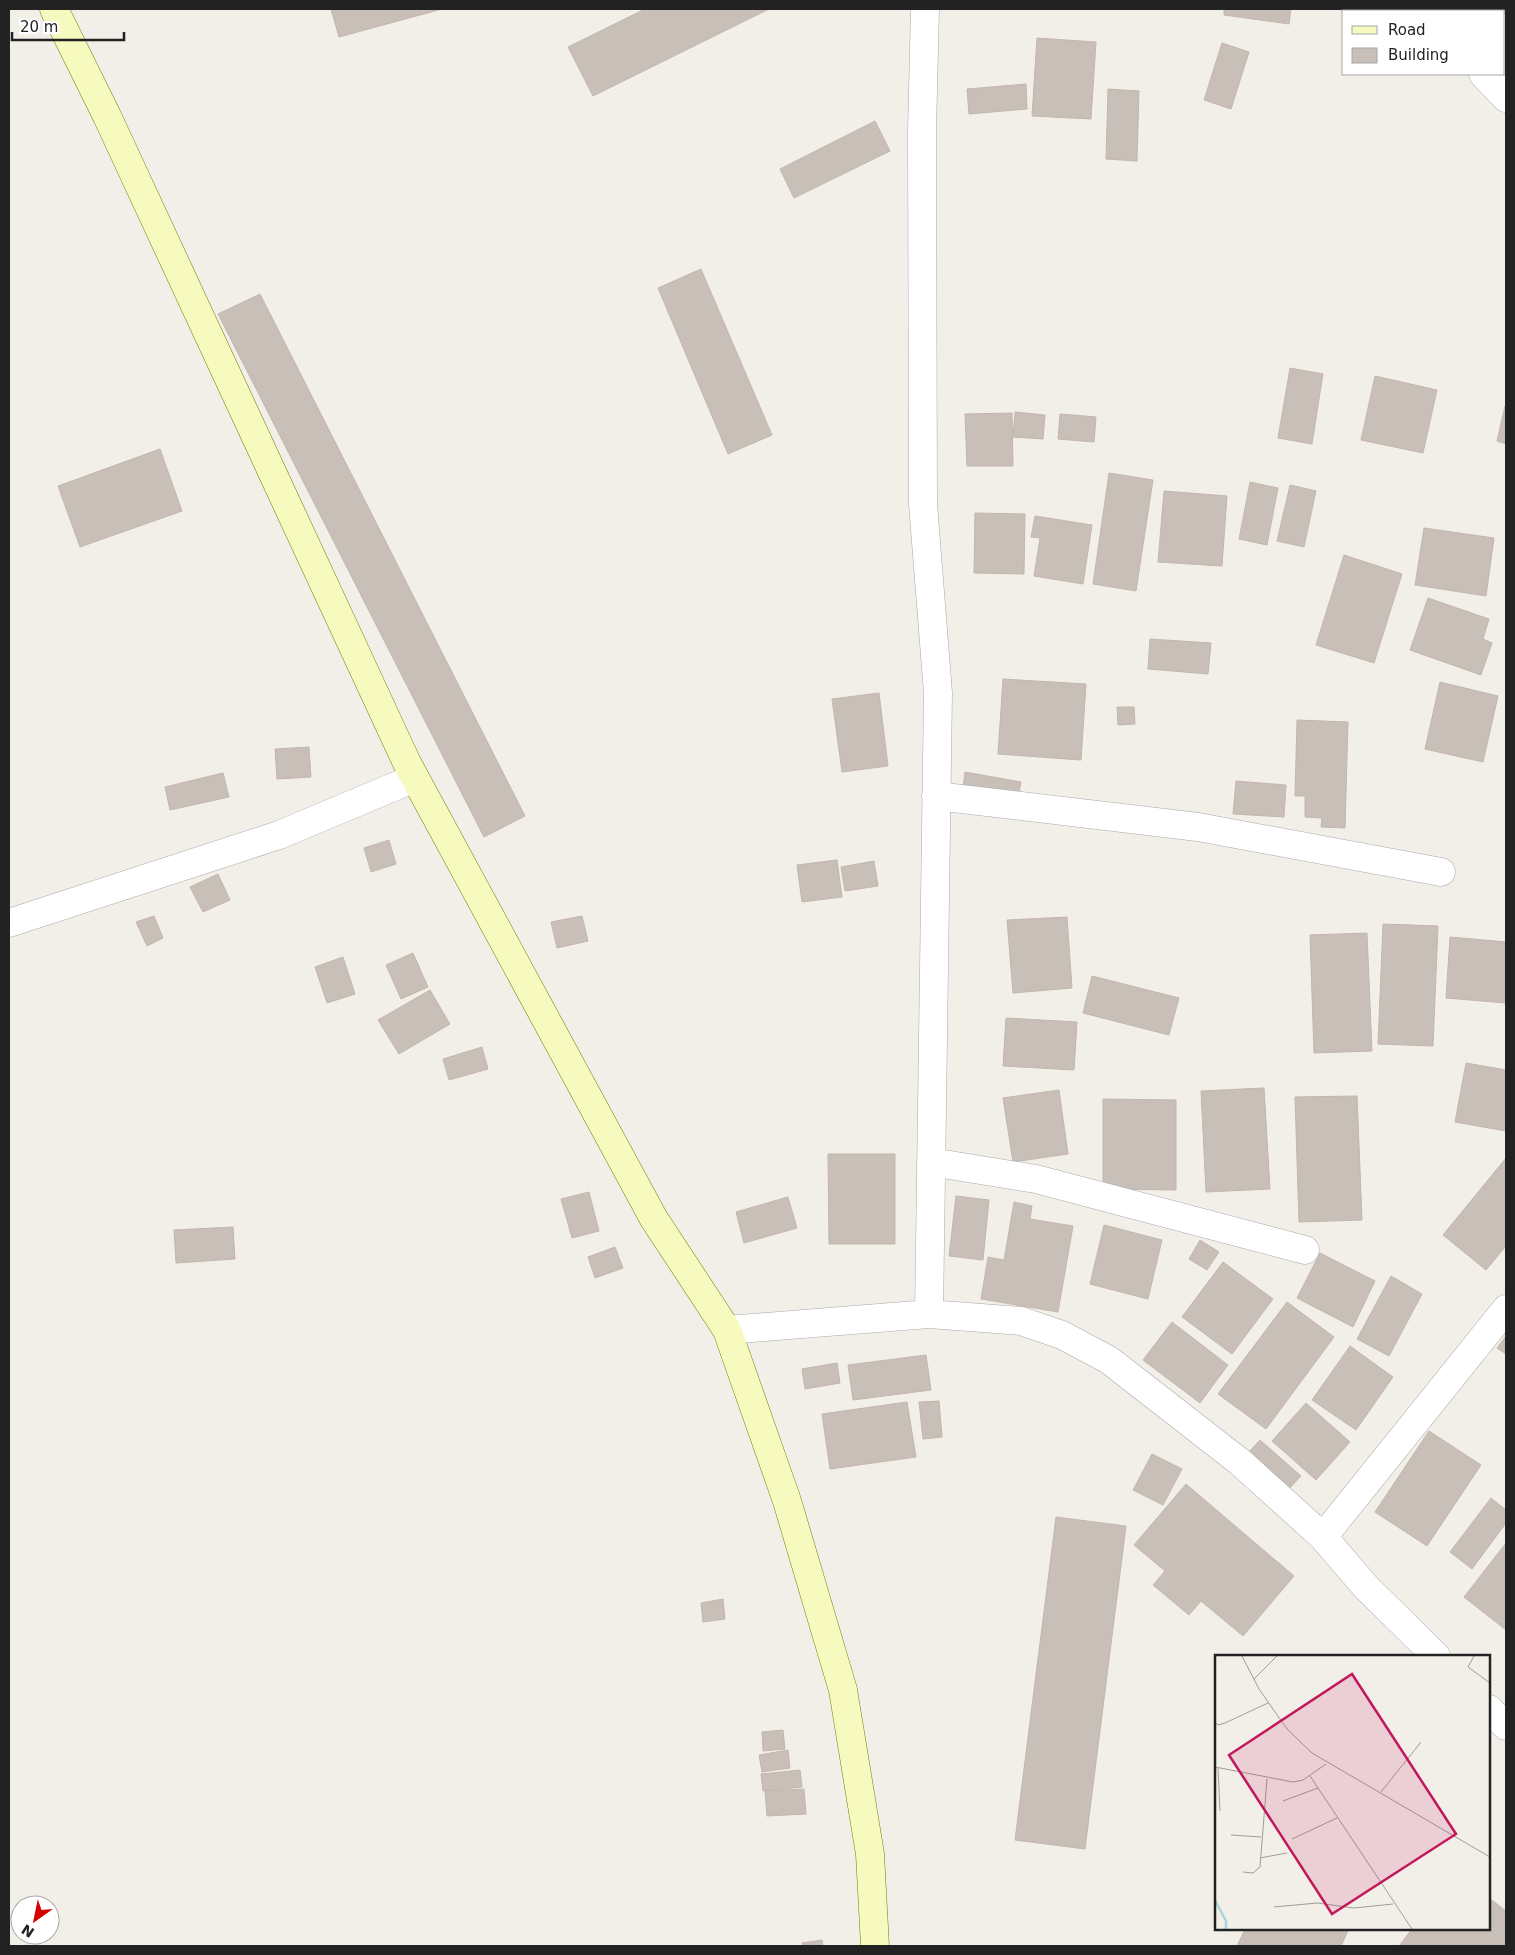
<svg xmlns="http://www.w3.org/2000/svg" width="1515" height="1955" font-family="'DejaVu Sans',sans-serif">
<style>
.building{fill:#c7bfb8;stroke:#c4b6ab}
.lines{fill:none;stroke-linecap:round;stroke-linejoin:round}
.minor-casing{stroke:#a9a9a9;stroke-width:29}
.secondary-casing{stroke:#707d05;stroke-width:29}
.minor{stroke:#fff;stroke-width:28}
.secondary{stroke:#f7fabf;stroke-width:28}
.inset-river{fill:none;stroke:#aad3df;stroke-width:2.5}
.inset-road{fill:none;stroke:#9f9d99;stroke-width:1}
.view{fill:#c2185b;fill-opacity:0.15;stroke:#c2185b;stroke-width:2.5}
.inset-edge{fill:none;stroke:#222;stroke-width:2.5}
</style>
<rect width="100%" height="100%" fill="#f2efe9"/>
<path class="building" d="M331,9h111l-103,28z
M645,9h124l-176,87 -25,-49z
M1224,9h67l-2,15 -65,-9z
M1474,9h32v2l-2,3v-3h-26z
M1037,38l59,4 -5,77 -59,-3z
M1222,43l27,9 -18,57 -27,-9z
M1026,84l1,25 -58,5 -2,-25z
M1108,89l31,2 -2,70 -31,-2z
M875,121l15,30 -96,47 -14,-29z
M701,269l71,166 -44,19 -70,-166z
M260,294l265,522 -41,21 -266,-523z
M1290,368l33,6 -11,70 -34,-6z
M1375,376l62,14 -14,63 -62,-13z
M1505,406l1,1v37l-9,-3z
M1015,412l30,3 -2,24 -30,-2z
M1012,413l1,53h-46l-2,-52z
M1060,414l36,3 -2,25 -36,-3z
M160,449l22,62 -102,36 -22,-61z
M1109,473l44,7 -17,111 -43,-7z
M1250,482l28,6 -11,57 -28,-6z
M1290,485l26,6 -12,56 -27,-6z
M1164,491l63,5 -5,70 -64,-4z
M975,513l50,1 -1,60 -50,-1z
M1035,516l57,9 -9,59 -49,-8 6,-38 -9,-1z
M1424,528l70,10 -8,58 -71,-11z
M1344,555l58,19 -28,89 -58,-18z
M1428,598l61,21 -6,20 9,4 -11,32 -71,-25z
M1150,639l61,4 -3,31 -60,-5z
M1003,679l83,5 -5,76 -83,-6z
M1440,682l58,14 -15,66 -58,-13z
M879,693l9,73 -46,6 -10,-73z
M1117,707h17l1,17 -17,1z
M1297,720l51,2 -3,106 -24,-1 1,-9 -17,-1v-21h-10z
M309,747l2,30 -34,2 -2,-30z
M965,772l56,10 -3,16 -55,-10z
M223,773l6,24 -59,13 -5,-23z
M1236,781l50,4 -2,32 -51,-3z
M389,840l7,24 -25,8 -7,-24z
M837,860l5,37 -40,5 -5,-37z
M874,861l4,25 -33,5 -4,-24z
M218,874l12,26 -27,12 -13,-25z
M154,916l9,22 -16,8 -11,-24z
M582,916l6,25 -31,7 -6,-26z
M1067,917l5,71 -59,5 -6,-73z
M1383,924l55,2 -5,120 -55,-2z
M1367,933l5,118 -58,2 -4,-118z
M1450,937l56,5v61l-60,-5z
M413,953l15,34 -27,12 -15,-34z
M343,957l12,37 -28,9 -12,-36z
M1092,976l87,22 -10,37 -86,-22z
M430,990l20,34 -51,30 -21,-34z
M1006,1018l71,4 -3,48 -71,-4z
M482,1047l6,22 -39,11 -6,-21z
M1466,1063l40,7v61l-51,-9z
M1264,1088l6,101 -64,3 -5,-101z
M1059,1090l9,64 -55,8 -10,-64z
M1357,1096l5,124 -63,2 -4,-125z
M1103,1099l73,1v90l-73,-1z
M828,1154h67v90h-66z
M1506,1158v88l-20,24 -43,-35z
M589,1192l10,39 -27,7 -11,-39z
M956,1196l33,4 -6,60 -34,-4z
M788,1197l9,31 -53,15 -8,-31z
M1014,1202l18,4 -2,13 43,7 -15,86 -77,-13 7,-42 16,3z
M1104,1225l58,15 -14,59 -58,-15z
M233,1227l2,32 -59,4 -2,-33z
M1200,1240l19,12 -12,18 -18,-11z
M615,1247l8,21 -28,10 -7,-21z
M1320,1253l55,28 -22,46 -56,-29z
M1223,1262l50,37 -41,55 -50,-37z
M1391,1276l31,18 -33,62 -32,-17z
M1287,1302l47,35 -68,92 -48,-35z
M1172,1322l56,43 -28,38 -57,-43z
M1506,1336v18l-9,-6z
M1350,1346l43,31 -37,53 -44,-30z
M926,1355l5,35 -78,10 -5,-35z
M837,1363l3,20 -35,6 -3,-20z
M939,1401l3,36 -19,2 -4,-37z
M907,1402l9,55 -86,12 -8,-55z
M1306,1403l44,39 -34,38 -44,-39z
M1429,1431l52,34 -54,81 -52,-34z
M1260,1440l41,36 -13,14 -41,-36z
M1152,1454l30,15 -19,36 -30,-15z
M1186,1484l108,92 -51,60 -42,-35 -12,14 -36,-30 12,-14 -31,-26z
M1491,1498l15,12v13l-34,46 -22,-17z
M1056,1517l70,9 -41,323 -70,-9z
M1506,1543v87l-42,-33z
M723,1599l2,20 -22,3 -2,-19z
M783,1730l2,19 -22,2 -1,-19z
M788,1750l2,18 -28,4 -3,-17z
M800,1770l2,17 -39,4 -2,-17z
M804,1789l2,25 -39,2 -2,-25z
M1489,1898l17,13v35h-107l13,-17h77z
M1245,1929h104l-8,17h-104z
M822,1940l1,6h-20l-1,-3z"/>
<g class="lines">
<defs>
<path id="minor" d="M925,9l-3,122 1,373 15,189 -9,621
M1413,9l3,2
M1483,74l23,24
M936,796l262,31 243,45
M9,923l270,-88 136,-57
M931,1162l105,17 269,71
M727,1330l202,-16 92,7 41,14 47,25 131,102 83,75 43,50 70,69
M1323,1537l183,-228
M1489,1709l17,17"/>
<path id="secondary" d="M54,9l53,107 300,647 247,456 73,111 60,171 56,189 27,164 5,92"/>
</defs>
<use href="#minor" class="minor-casing"/>
<use href="#secondary" class="secondary-casing"/>
<use href="#minor" class="minor"/>
<use href="#secondary" class="secondary"/>
</g>
<g transform="translate(1215 1655)">
<rect width="275" height="275" fill="#f2efe9"/>
<path class="inset-river" d="M0,245l11,21v8"/>
<path class="inset-road" d="M27,1l17,33 28,40 25,24 178,104M259,1l-6,11 22,16M39,24l23,-23M0,67l3,3 7,-2 43,-20M0,112l78,15 10,-2 23,-16M3,113l2,43M95,121l102,153M166,137l40,-50M68,146l35,-13M16,180l30,2M77,184l45,-21M45,203l27,-5M28,217l10,1 7,-6 7,-88M59,252l43,-4 37,5 39,-4"/>
<path class="view" d="M137,19l104,160 -124,80 -103,-159z"/>
<rect width="275" height="275" class="inset-edge"/>
</g>
<rect width="1515" height="1955" fill="none" stroke="#222222" stroke-width="20"/>
<rect x="1342" y="10" width="162" height="65" fill="#ffffff" stroke="#a7a7a7"/>
<rect x="1352" y="26" width="25" height="8" fill="#f7fabf" stroke="#a7a7a7"/>
<text x="1388" y="35" font-size="15" fill="#222222">Road</text>
<rect x="1352" y="48" width="25" height="15" fill="#c7bfb8" stroke="#a7a7a7"/>
<text x="1388" y="60" font-size="15" fill="#222222">Building</text>
<g transform="translate(35 1920) rotate(213)"><circle r="24" fill="#ffffff" stroke="#a7a7a7"/>
<path d="M0-4L9 19L0 12L-9 19Z" fill="#d40000"/>
<text y="-8" font-size="14" font-weight="bold" text-anchor="middle" fill="#222222">N</text>
</g>
<path d="M12 32v8h112v-8" fill="none" stroke="#222222" stroke-width="2.5"/>
<text x="20" y="32" font-size="15" fill="#222222" stroke="#ffffff" stroke-width="4" paint-order="stroke">20 m</text>
</svg>
